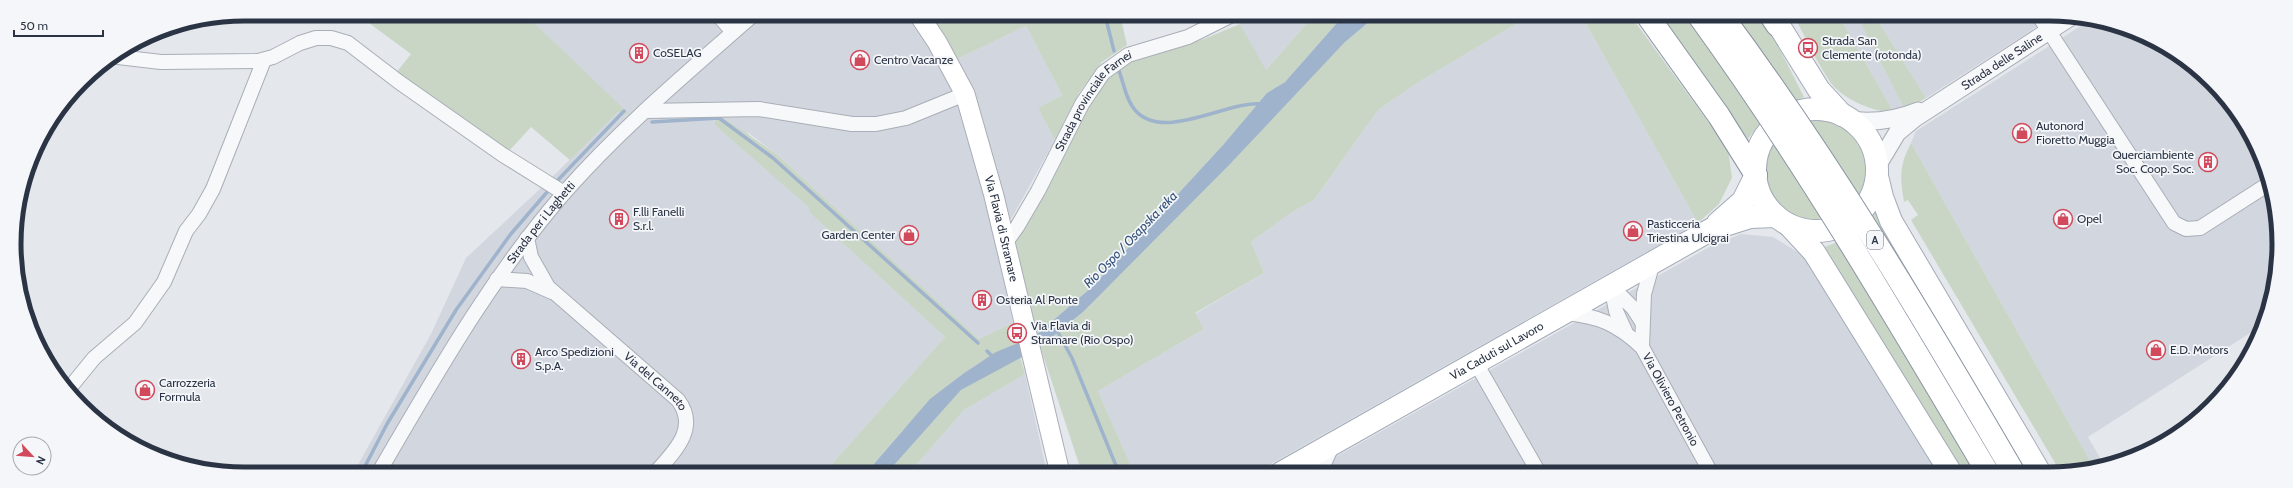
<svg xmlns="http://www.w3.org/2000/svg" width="2293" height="488" font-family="Cabin,sans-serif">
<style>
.built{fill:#d2d6de}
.green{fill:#c9d6c5}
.water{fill:#9fb4cc}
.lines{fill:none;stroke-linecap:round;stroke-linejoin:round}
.stream{stroke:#9fb4cc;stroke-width:3.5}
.minor-casing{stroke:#a9aeb7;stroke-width:16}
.tertiary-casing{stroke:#a9aeb7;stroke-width:19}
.secondary-casing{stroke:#a9aeb7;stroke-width:21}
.primary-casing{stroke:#a3abb8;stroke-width:24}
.trunk-casing{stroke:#8b94a3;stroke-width:24}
.minor{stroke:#f7f8fa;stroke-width:14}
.tertiary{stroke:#f7f8fa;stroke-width:17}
.secondary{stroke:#fff;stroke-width:19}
.primary{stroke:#fff;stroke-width:22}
.trunk{stroke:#fff;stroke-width:22}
.trunk-bridge-casing{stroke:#8b94a3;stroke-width:24;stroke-linecap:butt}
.trunk-bridge{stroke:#fff;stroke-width:22}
.labels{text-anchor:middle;stroke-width:3.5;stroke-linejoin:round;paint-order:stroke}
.shield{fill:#f4f6f9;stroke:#676e7b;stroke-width:1}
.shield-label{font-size:11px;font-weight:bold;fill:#2b3445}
.poi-label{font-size:12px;fill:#2b3445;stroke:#f4f6f9;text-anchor:start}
.street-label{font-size:12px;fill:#2b3445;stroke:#f4f6f9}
.water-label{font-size:13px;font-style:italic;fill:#34527a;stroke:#f4f6f9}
.rim{fill:none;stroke:#2b3445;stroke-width:5}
</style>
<rect width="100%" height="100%" fill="#e4e7ec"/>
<path class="built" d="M525,14l385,1 26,38 20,39 22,74 35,157 -34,16 -204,-186 -29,-22 65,77 -2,4 136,125 -121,136 -470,-1 77,-138 35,-76 75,-70 77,-76 11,3z
M1253,15h61l-49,56 -25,-47z
M1531,15h50l117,208 -443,250h-121l-36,-82 106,-62 -9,-15 69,-41 -13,-31 41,-30 22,-12 64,-90 39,-27z
M1839,16h18l48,94 -11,3z
M1875,16h179l-128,82z
M2090,20l74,25 67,59 40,80 6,90 -16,52 -173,111 15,26 -10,3 -182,-323 5,-12z
M1026,26l36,69 -24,13 17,32 -44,79 -5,-3 -30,-117 -19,-40z
M1741,234l32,3 26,16 21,23 119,197h-632l404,-227z
M1025,374l22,99h-138l55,-63z"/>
<path class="green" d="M380,14h145l105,101 -12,-3 -48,48 -39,-33 -22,24 -113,-78 15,-19 -42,-31z
M929,15h191l7,30 -25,17 -23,31 -24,47 -17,-32 24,-13 -36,-69 -69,33z
M1314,15h33l-11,9 -51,58 -18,12 -44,51 -130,141 -58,50 -20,-96 91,-163 24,-18 74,-20 36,-15 26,46z
M1377,15h154l-114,68 -39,27 -64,90 -22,12 -41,30 13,31 -69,40 9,16 -106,62 36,82h-52l-42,-127 43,-34 261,-269z
M1581,15h49l98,134 4,29 -13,26 -21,19z
M1659,16h98l19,26 28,55c-24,8 -41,22 -56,42z
M1794,16h45l55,97c-20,-1 -50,-13 -63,-30 -14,-20 -25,-45 -37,-67z
M1857,16h18l51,82 -21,12z
M716,113l59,40 204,186 34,-16 4,21c-68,27 -104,75 -151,129h-42l121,-136 -136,-125 1,-4 -95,-83z
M1766 170a50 50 0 1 1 100 0a50 50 0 1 1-100 0Z
M1911,143l182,323 -32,7 -150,-253 7,-5 -10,-15 -4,2c-4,-25 -5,-36 7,-59z
M1875,210l154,263h-69l-135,-226c24,-9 34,-16 50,-37z
M1020,357l5,17 -61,36 -55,63h-22l74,-83z"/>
<path class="water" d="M1347,15h30l-33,28 -114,121 -147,148 -46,37 -76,41 -74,83h-21l64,-74 34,-26 32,-21 39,-16 58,-50 130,-141 44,-52 18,-11 51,-58z"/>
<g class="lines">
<path class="stream" d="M1105,15l9,36
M1119,71c5,13 7,29 16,39 28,33 93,-10 127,-6
M652,122l67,-4 54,40 205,185
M557,181l67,-70
M1056,329l16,29 47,115
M987,351l7,7
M362,472l25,-48 69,-114 54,-75 38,-44"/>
<defs>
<g id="minor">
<path d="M718,15l15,17"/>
<path d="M2039,16l135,207 12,6 14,-1 70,-45"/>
<path d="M118,57l43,5 97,-1 15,-4 27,-14 16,-5h15l17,5 51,39 104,73 61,38"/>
<path d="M645,111l114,-2 93,15h24l30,-6 59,-24"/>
<path id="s1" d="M527,238l4,19 17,30 130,113c21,28 -3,51 -22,72"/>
<path id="s2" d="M1004,245l13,-18 21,-36 44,-87 21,-31 25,-18 60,-18 44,-22"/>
<path d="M497,279l30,2 25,11"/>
<path id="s3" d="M1564,313c34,3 52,10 78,34l69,126"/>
<path d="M1626,333l-10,-22 -5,-25 22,22 9,14"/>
<path d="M1642,347l2,-53 9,-32"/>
<path d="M1476,363l63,110"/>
<path d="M68,390l26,-32 41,-35 29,-41 22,-51 13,-17 14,-25 51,-129"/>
<path id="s4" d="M379,472c58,-99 110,-192 185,-279 57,-65 124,-121 189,-178"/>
<path d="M1320,473l13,-29"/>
</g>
<g id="tertiary">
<path d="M1849,120c23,3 47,0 69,-9"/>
<path id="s5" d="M1876,168l21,-35 18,-15 157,-102"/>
</g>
<g id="secondary">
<path id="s6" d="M919,15l18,27 28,52 29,102 66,277"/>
</g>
<g id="primary">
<path d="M1773,16l46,74 23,25"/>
<circle cx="1816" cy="170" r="61"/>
<path d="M1877,176l5,21 9,24 149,252"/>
<path d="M1718,223l25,-22 13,-26"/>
<path d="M1789,225l25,27 137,221"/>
<path id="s7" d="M1281,473l431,-244 38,-12 26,-1"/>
</g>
<path id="trunk" d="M1647,15l72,101 37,59
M1771,16l6,9"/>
</defs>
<use href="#minor" class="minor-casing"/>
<use href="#tertiary" class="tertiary-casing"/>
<use href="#secondary" class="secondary-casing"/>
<use href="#primary" class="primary-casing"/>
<use href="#trunk" class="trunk-casing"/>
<use href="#minor" class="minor"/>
<use href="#tertiary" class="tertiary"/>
<use href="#secondary" class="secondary"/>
<use href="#primary" class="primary"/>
<use href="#trunk" class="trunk"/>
<defs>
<path id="trunk-bridge" d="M1699,16c106,146 197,302 289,457
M1722,16c108,145 201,301 292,457"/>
</defs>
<use href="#trunk-bridge" class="trunk-bridge-casing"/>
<use href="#trunk-bridge" class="trunk-bridge"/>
</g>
<defs>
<symbol id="bus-ring" viewBox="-11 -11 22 22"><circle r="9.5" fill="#f4f6f9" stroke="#d1495b" stroke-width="1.5"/><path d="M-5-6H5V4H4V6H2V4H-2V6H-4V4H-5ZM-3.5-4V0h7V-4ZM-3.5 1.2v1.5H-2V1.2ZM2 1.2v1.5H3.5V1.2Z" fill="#d1495b"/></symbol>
<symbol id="building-ring" viewBox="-11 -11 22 22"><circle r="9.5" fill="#f4f6f9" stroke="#d1495b" stroke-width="1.5"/><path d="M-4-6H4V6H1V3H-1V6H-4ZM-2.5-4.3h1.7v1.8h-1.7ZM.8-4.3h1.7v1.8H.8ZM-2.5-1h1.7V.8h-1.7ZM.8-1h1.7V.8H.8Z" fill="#d1495b"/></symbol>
<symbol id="shop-ring" viewBox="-11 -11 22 22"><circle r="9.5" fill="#f4f6f9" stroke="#d1495b" stroke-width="1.5"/><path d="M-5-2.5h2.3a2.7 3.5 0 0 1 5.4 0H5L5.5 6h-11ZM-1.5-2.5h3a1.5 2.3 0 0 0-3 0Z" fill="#d1495b"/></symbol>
</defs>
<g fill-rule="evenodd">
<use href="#bus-ring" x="1797" y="37" width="22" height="22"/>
<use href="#building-ring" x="628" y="42" width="22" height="22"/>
<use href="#shop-ring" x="849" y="49" width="22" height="22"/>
<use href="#shop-ring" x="2011" y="122" width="22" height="22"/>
<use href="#building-ring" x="2197" y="151" width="22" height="22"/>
<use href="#building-ring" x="608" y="208" width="22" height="22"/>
<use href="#shop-ring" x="2052" y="208" width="22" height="22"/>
<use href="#shop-ring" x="1622" y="220" width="22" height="22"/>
<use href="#shop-ring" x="898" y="224" width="22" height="22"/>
<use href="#building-ring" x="971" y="289" width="22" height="22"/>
<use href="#bus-ring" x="1006" y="322" width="22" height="22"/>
<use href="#shop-ring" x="2145" y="339" width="22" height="22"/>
<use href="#building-ring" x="510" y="348" width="22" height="22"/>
<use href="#shop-ring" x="134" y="379" width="22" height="22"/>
</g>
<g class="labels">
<rect class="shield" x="1867" y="231" width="16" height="18" rx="3"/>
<g class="shield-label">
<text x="1875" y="244">A</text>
</g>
<g class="poi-label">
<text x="1822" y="45">Strada San<tspan x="1822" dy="14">Clemente (rotonda)</tspan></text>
<text x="653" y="57">CoSELAG</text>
<text x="874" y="64">Centro Vacanze</text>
<text x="2036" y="130">Autonord<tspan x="2036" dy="14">Fioretto Muggia</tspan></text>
<text x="2194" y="159" text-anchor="end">Querciambiente<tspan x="2194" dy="14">Soc. Coop. Soc.</tspan></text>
<text x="633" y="216">F.lli Fanelli<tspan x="633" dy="14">S.r.l.</tspan></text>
<text x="2077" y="223">Opel</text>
<text x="1647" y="228">Pasticceria<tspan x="1647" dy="14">Triestina Ulcigrai</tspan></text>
<text x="895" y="239" text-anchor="end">Garden Center</text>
<text x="996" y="304">Osteria Al Ponte</text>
<text x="1031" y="330">Via Flavia di<tspan x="1031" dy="14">Stramare (Rio Ospo)</tspan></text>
<text x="2170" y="354">E.D. Motors</text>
<text x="535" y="356">Arco Spedizioni<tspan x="535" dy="14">S.p.A.</tspan></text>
<text x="159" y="387">Carrozzeria<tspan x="159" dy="14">Formula</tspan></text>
</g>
<g class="street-label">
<text dy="4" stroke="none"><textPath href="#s5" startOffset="168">Strada delle Saline</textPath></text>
<text dy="4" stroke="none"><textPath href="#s2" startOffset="171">Strada provinciale Farnei</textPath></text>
<text dy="4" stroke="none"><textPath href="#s4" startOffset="298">Strada per i Laghetti</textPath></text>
<text dy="4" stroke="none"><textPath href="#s6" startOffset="231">Via Flavia di Stramare</textPath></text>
<text dy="4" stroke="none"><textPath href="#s7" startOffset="248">Via Caduti sul Lavoro</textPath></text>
<text dy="4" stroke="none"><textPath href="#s1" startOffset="197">Via del Canneto</textPath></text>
<text dy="4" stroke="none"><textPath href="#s3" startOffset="147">Via Oliviero Petronio</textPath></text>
</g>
<g class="water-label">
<text transform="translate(1130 239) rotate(-46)" y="5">Rio Ospo / Osapska reka</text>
</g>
</g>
<path d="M0 0H2293V488H0ZM244 21H2049A223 223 0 0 1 2272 244V244A223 223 0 0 1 2049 467H244A223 223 0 0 1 21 244V244A223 223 0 0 1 244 21Z" fill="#f4f6f9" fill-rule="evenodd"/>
<path class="rim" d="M244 21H2049A223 223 0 0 1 2272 244V244A223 223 0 0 1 2049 467H244A223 223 0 0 1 21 244V244A223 223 0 0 1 244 21Z"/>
<g transform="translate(32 456) rotate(116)"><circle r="19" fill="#f4f6f9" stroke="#a4a8b1"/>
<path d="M0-3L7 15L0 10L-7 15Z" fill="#d1495b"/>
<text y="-6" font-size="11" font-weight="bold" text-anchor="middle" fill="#2b3445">N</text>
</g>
<path d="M14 30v6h89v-6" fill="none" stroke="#2b3445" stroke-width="2"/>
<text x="20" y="30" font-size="12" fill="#2b3445" stroke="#f4f6f9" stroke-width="3" paint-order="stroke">50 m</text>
</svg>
